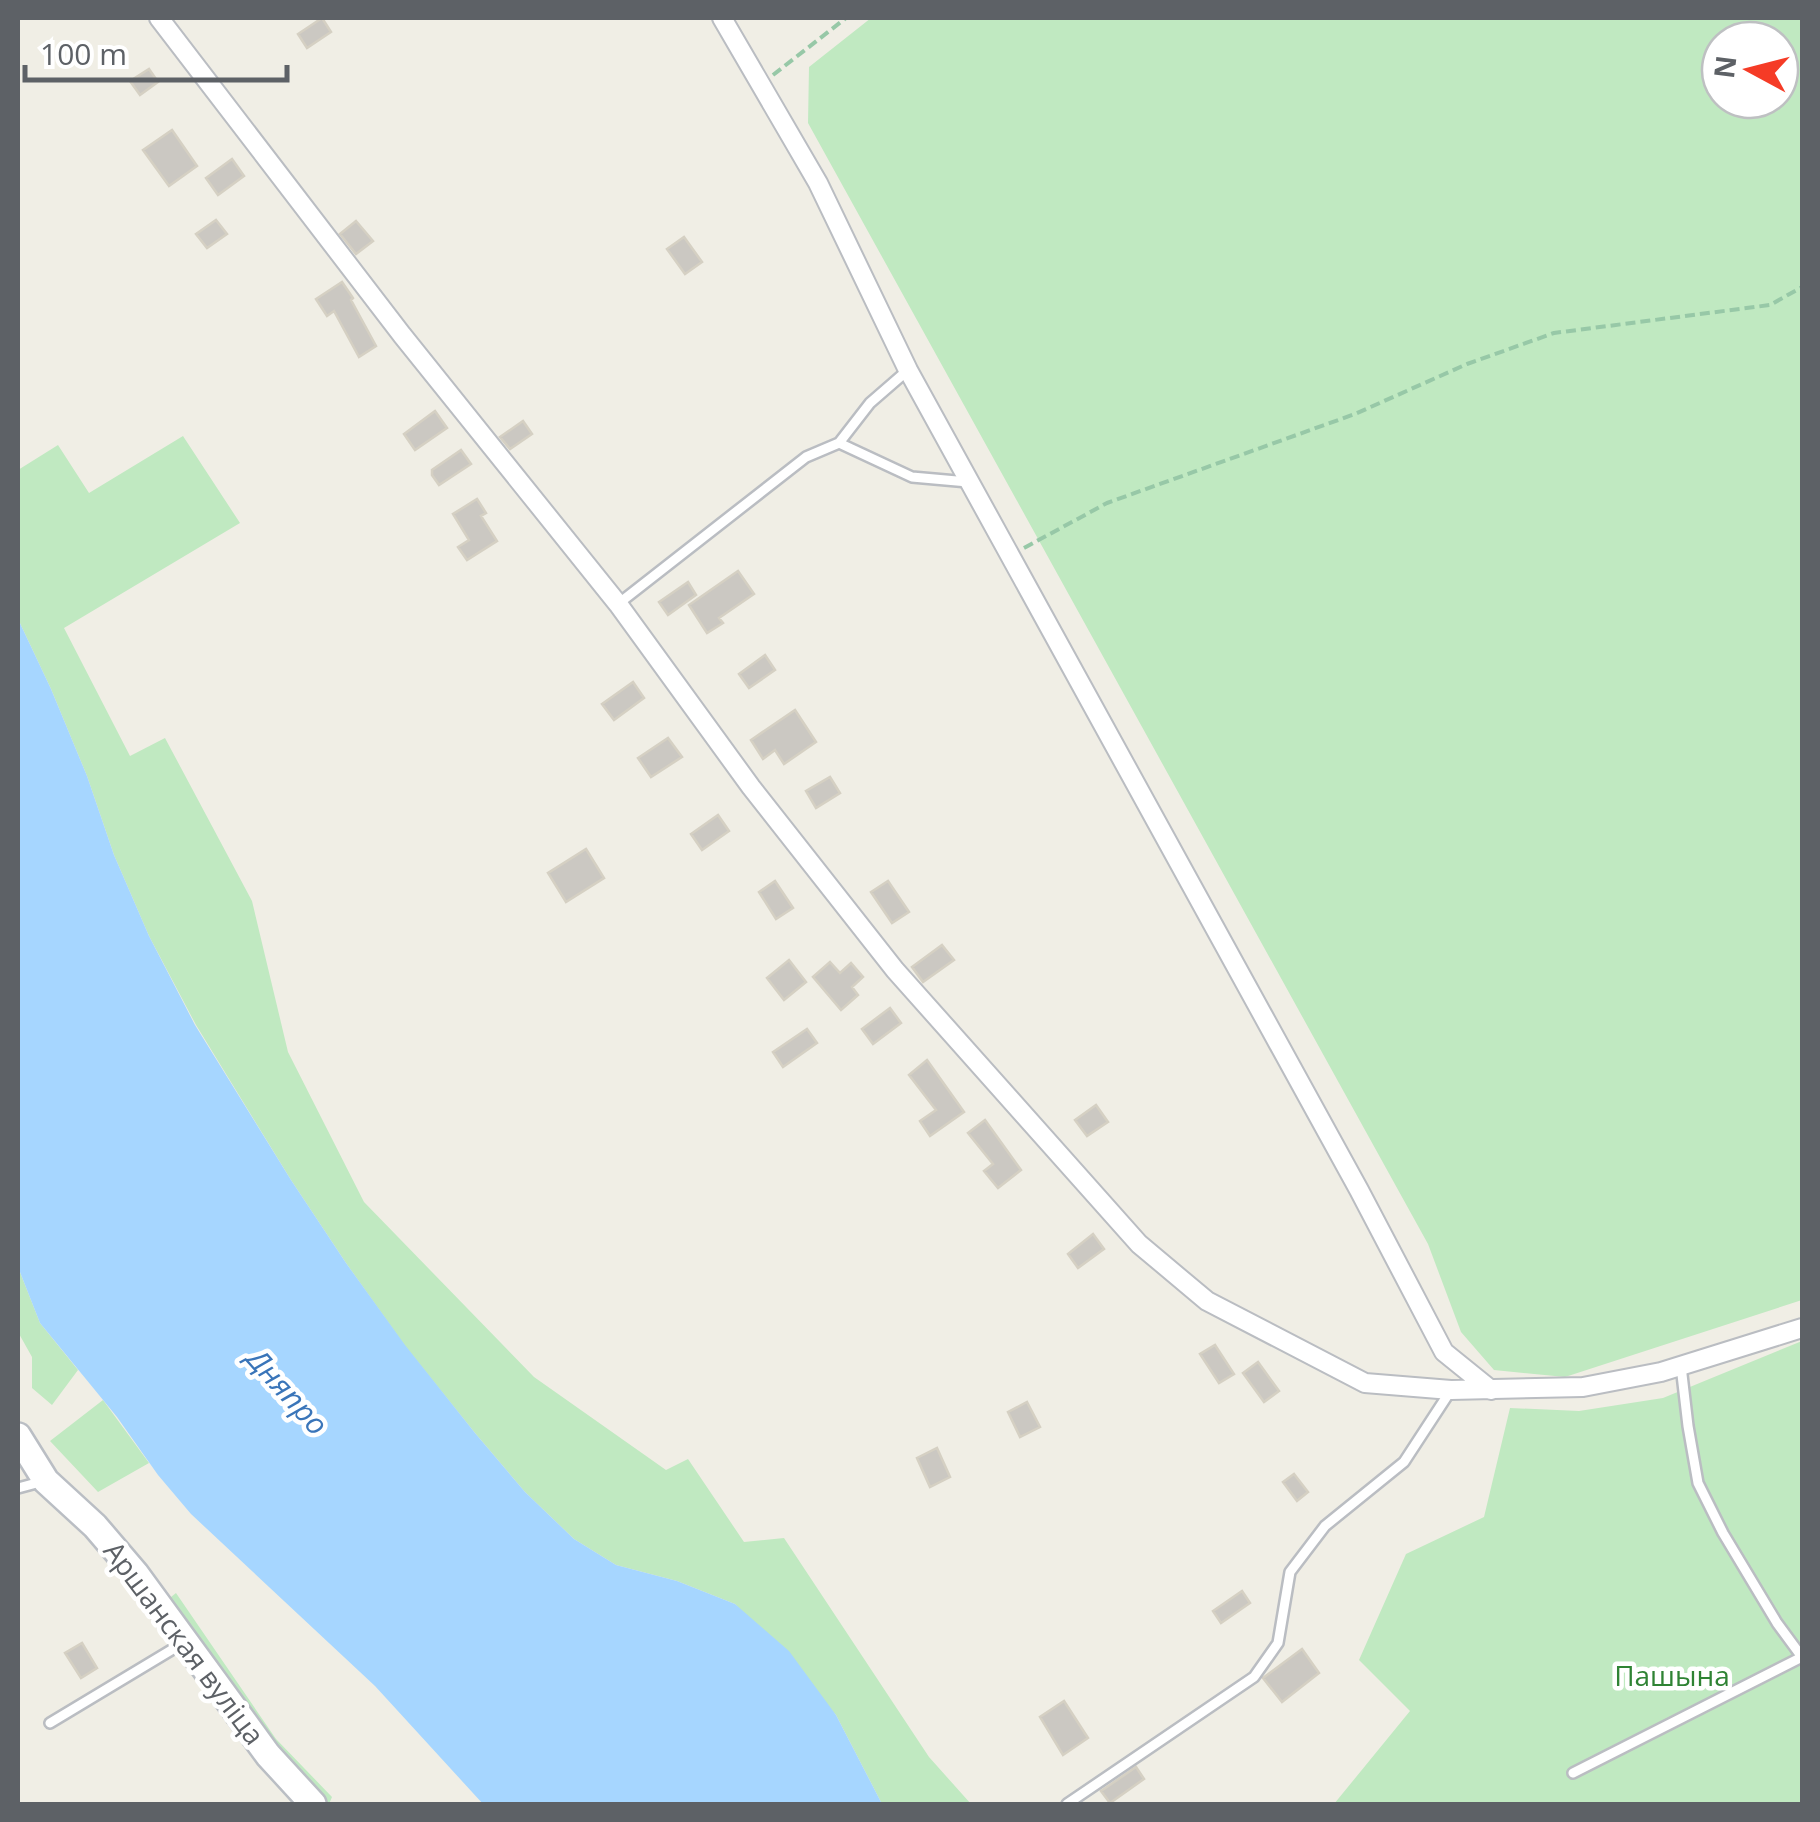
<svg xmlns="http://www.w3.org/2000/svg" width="1820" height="1822" font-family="'Open Sans',sans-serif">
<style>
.green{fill:#c0e9c1;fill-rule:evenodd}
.water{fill:#a6d6ff}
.building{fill:#cbc8c2;stroke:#d5d0c3;stroke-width:2.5}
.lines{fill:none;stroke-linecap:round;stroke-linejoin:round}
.lane-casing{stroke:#babdc2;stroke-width:14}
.street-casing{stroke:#babdc2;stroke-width:22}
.secondary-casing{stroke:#babec4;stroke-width:30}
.path{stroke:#97c8a7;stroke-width:4;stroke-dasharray:10 5;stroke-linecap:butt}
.lane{stroke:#fff;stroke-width:9}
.street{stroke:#fff;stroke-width:18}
.secondary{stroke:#fff;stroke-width:25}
.labels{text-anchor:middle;stroke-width:9;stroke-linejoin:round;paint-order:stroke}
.street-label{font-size:28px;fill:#5d6166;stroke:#fff}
.park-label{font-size:28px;fill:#2f8334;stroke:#fff}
.water-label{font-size:30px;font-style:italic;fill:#3a75b9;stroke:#fff}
</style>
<rect width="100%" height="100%" fill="#f0eee5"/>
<path class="green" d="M871,18h931v1282l-237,77 -71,-7 -33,-38 -33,-88 -620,-1121 1,-56zM1720,40h60v60h-60z
M183,436l57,87 -176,105 66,128 35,-18 87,163 36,151 76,150 170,175 132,93 22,-11 56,83 40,-4 145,219 42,47h-89l-46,-89 -101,-111 -58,-23 -61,-16 -42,-26 -49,-47 -50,-59 -70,-87 -59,-83 -55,-83 -95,-155 -47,-89 -35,-81 -27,-79 -36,-87 -33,-70v-149l40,-25 31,48z
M18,1267l22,56 38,47 -26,35 -20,-17v-31l-14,-25z
M1802,1341v463h-468l76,-93 -51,-51 47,-106 78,-37 26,-109 69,3 84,-13z
M103,1400l46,63 -51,29 -48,-51z
M176,1593l100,146 56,58 -3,7h-5l-55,-56 -103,-147z"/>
<path class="water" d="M18,619l33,70 36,87 27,79 35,81 46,89 96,155 55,83 59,82 70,88 50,59 49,47 42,26 61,16 58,23 54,47 47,64 46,89h-399l-108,-118 -184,-172 -33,-39 -41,-58 -77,-94 -22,-56z"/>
<path class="building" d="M322,18l9,14 -24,16 -9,-14z
M149,69l9,13 -18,13 -10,-14z
M172,130l25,36 -28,20 -26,-36z
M232,159l12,17 -26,19 -12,-17z
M216,220l11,14 -20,14 -11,-14z
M356,221l17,20 -17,13 -16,-20z
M684,237l18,25 -17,12 -18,-25z
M342,282l11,16 -2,2 25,46 -17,11 -25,-46 -7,5 -11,-17z
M435,411l12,17 -32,22 -11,-16z
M523,421l9,13 -22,15 -10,-12z
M461,450l10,14 -32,21 -7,-10v-5z
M477,499l9,14 -5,3 16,25 -30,19 -9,-13 11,-7 -16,-26z
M738,571l16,23 -35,24 4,5 -16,10 -18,-28z
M688,582l8,13 -28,20 -9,-13z
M765,655l10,15 -26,18 -10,-14z
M633,682l11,16 -30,22 -12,-16z
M795,710l21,32 -32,22 -9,-14 -12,9 -12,-19z
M668,738l14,19 -31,20 -13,-19z
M830,777l10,16 -24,15 -10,-17z
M718,815l11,16 -27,19 -11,-16z
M586,849l18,29 -38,24 -18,-29z
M775,881l18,27 -17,11 -17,-27z
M888,881l21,31 -17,11 -21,-31z
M942,945l12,15 -31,22 -11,-15z
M789,960l17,22 -22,18 -17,-22z
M830,962l10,11 11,-10 12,14 -11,10 6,8 -17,15 -28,-33z
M890,1008l11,15 -28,21 -11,-15z
M807,1029l10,14 -34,24 -10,-15z
M927,1060l37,52 -34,24 -10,-15 16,-11 -27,-35z
M1096,1105l12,17 -21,14 -12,-16z
M985,1120l36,50 -23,18 -14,-17 9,-7 -25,-31z
M1093,1234l11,15 -26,19 -10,-14z
M1215,1345l19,29 -15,9 -19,-29z
M1258,1362l21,29 -15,11 -21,-29z
M1027,1402l13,25 -20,10 -12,-25z
M937,1448l13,29 -20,10 -13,-29z
M1294,1474l14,18 -11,9 -14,-19z
M1242,1591l8,12 -29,20 -8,-12z
M82,1643l15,25 -16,10 -16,-25z
M1302,1649l17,24 -37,29 -19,-24z
M1064,1701l24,37 -25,17 -23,-38z
M1136,1767l8,12 -34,24 -9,-12z"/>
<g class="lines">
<defs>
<path id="lane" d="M839,443l73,34 56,5
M618,604l188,-147 33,-14 31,-40 38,-33
M1681,1366l7,60 10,57 25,50 54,90 25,34
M18,1488l26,-7
M50,1723l133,-80
M1573,1773l229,-116
M1067,1804l187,-127 24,-34 12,-71 35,-46 79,-64 47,-72"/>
<path id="street" d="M159,18l243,317 216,269 133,183 144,183 244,274 68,57 158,82 86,7 132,-3 78,-15 141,-44
M722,18l96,165 90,187 451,820 85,162 47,38"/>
<path id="secondary" d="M18,1436l28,45 49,45 41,48 132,181 45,49"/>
</defs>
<use href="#lane" class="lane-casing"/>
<use href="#street" class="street-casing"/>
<use href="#secondary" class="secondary-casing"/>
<path class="path" d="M773,75l73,-57
M1024,548l83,-45 248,-89 112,-50 87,-31 216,-28 32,-18"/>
<use href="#lane" class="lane"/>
<use href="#street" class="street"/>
<use href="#secondary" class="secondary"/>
</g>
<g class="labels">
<g class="street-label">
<text transform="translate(184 1643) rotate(53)" y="10">Аршанская вуліца</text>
</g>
<g class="park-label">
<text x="1672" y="1686">Пашына</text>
</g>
<g class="water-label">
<text transform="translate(287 1392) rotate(48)" y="10">Дняпро</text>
</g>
</g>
<rect width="1820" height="1822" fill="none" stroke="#5d6166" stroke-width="40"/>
<g transform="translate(1750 70) rotate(277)"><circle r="48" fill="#ffffff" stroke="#bec0c2" stroke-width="2.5"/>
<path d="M0-8L18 38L0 25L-18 38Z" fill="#f53b26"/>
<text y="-15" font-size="28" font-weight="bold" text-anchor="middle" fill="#5d6166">N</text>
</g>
<path d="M25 65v15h262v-15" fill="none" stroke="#5d6166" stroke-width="5"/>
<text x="40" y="65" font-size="30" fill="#5d6166" stroke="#ffffff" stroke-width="8" paint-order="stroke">100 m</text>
</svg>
